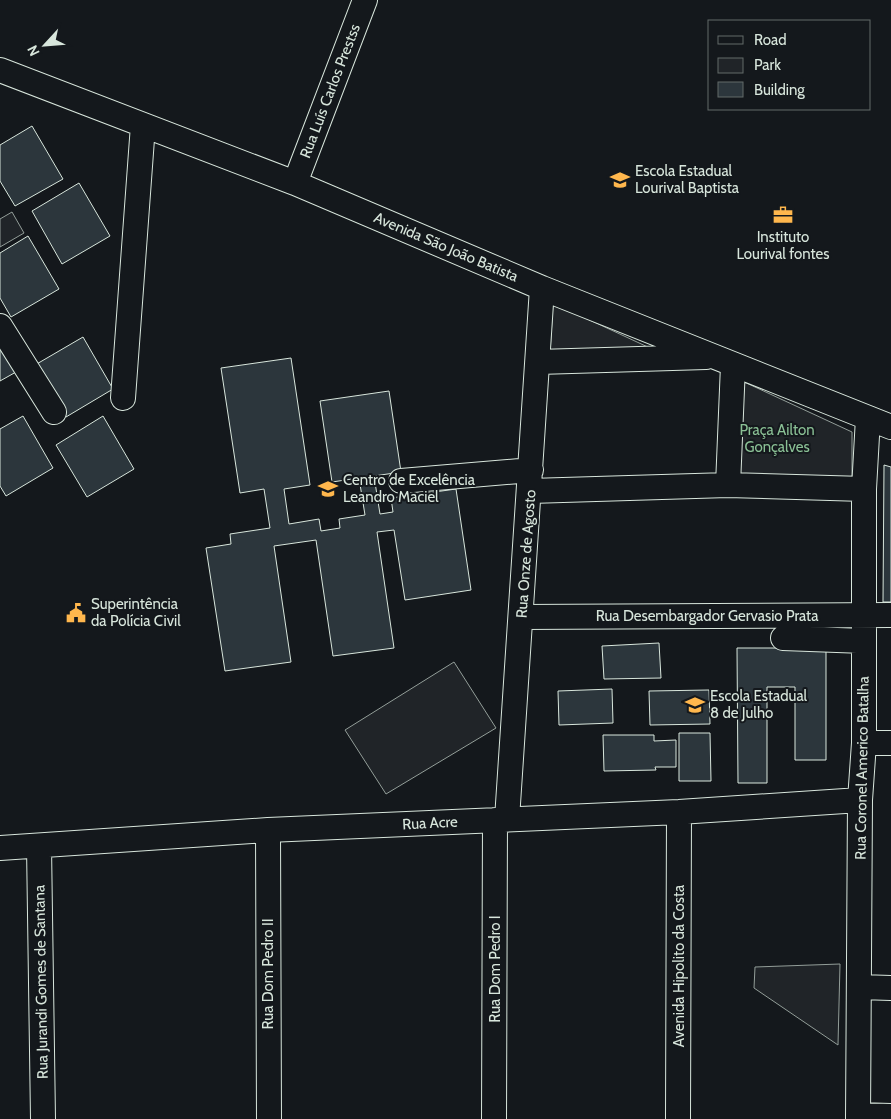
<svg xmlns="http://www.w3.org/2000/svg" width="891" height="1119" font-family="Cabin,sans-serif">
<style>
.green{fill:#202428;stroke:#939e99}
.building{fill:#2c363c;stroke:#d8e6dc}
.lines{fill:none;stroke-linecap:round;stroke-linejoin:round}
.minor-casing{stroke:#d8e6dc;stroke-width:26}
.minor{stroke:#14181c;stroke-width:24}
.labels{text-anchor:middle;stroke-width:4;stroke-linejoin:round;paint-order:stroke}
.street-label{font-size:15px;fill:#d8e6dc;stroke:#14181c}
.poi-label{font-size:15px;fill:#d8e6dc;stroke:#14181c;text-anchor:start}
.park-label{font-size:15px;fill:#8ac095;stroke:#14181c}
</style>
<rect width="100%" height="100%" fill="#14181c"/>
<path class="green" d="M12,212l12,21 -24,14v-28z
M553,303l112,52 -115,-1z
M742,381l110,51v48l-116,-4z
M454,662l42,66 -110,66 -41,-64z
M840,964l-2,81 -84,-57 1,-21z"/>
<path class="building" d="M32,126l31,53 -48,27 -15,-25v-36z
M79,183l31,53 -48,28 -30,-53z
M28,236l31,53 -48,28 -11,-19v-45z
M83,337l30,52 -47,28 -31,-52z
M0,344l16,28 -16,9z
M291,358l19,127 -26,4 5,35 30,-5 2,12 19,-3 -1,-9 26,-4 -6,-37 -27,4 -12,-81 69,-10 12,81 -27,4 6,38 13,-2 -2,-14 65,-9 15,101 -66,10 -11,-70 -17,2 17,116 -61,8 -17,-116 -42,6 17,116 -66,9 -19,-123 25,-4 -1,-10 40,-6 -6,-39 -24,4 -19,-125z
M23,416l30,52 -47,28 -6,-10v-57z
M103,416l31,53 -47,28 -31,-52z
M884,465l7,2v135h-8z
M659,643l2,35 -57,1 -2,-33z
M737,648h89v112h-31v-73h-28v96h-29z
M612,689l1,34 -54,2 -1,-34z
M709,690l1,34 -60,1 -1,-34z
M679,733h31l1,48h-32z
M603,735h51v6l22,-1v27h-21l1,3 -52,1z"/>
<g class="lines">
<defs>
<path id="minor" d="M0,70l295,113 247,105 349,139
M295,183l70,-183
M0,326l54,86
M538,362l168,-5
M123,398l20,-273
M401,481l130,-11
M728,485l5,-120
M530,491l198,-6 136,4
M522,617l369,-2
M783,638l81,3
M864,743h27
M507,819l35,-531
M268,830l1,289
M39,846l4,273
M0,848l268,-18 411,-18 181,-12
M860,987l31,1
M858,1115l33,1
M494,1119l1,-299
M678,1119l1,-307
M858,1119l2,-319 4,-57v-254l4,-71"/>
</defs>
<use href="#minor" class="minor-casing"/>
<use href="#minor" class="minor"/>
</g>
<defs>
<symbol id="school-bare" viewBox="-9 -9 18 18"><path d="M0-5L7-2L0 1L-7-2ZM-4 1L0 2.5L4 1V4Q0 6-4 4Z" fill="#ffb74d" stroke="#14181c" stroke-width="2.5" paint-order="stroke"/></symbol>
<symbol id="office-bare" viewBox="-9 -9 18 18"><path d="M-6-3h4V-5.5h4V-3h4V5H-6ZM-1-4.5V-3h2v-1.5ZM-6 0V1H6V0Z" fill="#ffb74d" stroke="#14181c" stroke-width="2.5" paint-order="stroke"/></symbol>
<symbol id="civic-bare" viewBox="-9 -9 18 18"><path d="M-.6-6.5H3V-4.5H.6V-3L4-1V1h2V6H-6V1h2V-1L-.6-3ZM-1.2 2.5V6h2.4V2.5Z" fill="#ffb74d" stroke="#14181c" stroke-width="2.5" paint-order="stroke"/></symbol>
</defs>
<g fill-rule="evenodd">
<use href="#school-bare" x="606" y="166" width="28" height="28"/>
<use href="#office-bare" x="769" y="201" width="28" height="28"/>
<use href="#school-bare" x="314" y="475" width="28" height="28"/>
<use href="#civic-bare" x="62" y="599" width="28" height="28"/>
<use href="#school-bare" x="681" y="691" width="28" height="28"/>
</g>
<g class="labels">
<g class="street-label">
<text transform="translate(330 91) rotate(-69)" y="5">Rua Luís Carlos Prestss</text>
<text transform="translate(446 247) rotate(23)" y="5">Avenida São João Batista</text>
<text transform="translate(526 554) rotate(-86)" y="5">Rua Onze de Agosto</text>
<text x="707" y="621">Rua Desembargador Gervasio Prata</text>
<text transform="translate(862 768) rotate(-89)" y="5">Rua Coronel Americo Batalha</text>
<text transform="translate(430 823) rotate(-3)" y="5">Rua Acre</text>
<text transform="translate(679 966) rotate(-90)" y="5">Avenida Hipolito da Costa</text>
<text transform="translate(495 969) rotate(-90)" y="5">Rua Dom Pedro I</text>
<text transform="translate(268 974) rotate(-90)" y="5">Rua Dom Pedro II</text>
<text transform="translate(41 982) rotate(-91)" y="5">Rua Jurandi Gomes de Santana</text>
</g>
<g class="poi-label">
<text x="635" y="176">Escola Estadual<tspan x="635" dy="17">Lourival Baptista</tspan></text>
<text x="783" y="242" text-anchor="middle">Instituto<tspan x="783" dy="17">Lourival fontes</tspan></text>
<text x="343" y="485">Centro de Excelência<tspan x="343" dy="17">Leandro Maciel</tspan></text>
<text x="91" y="609">Superintência<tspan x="91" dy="17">da Polícia Civil</tspan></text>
<text x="710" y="701">Escola Estadual<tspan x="710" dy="17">8 de Julho</tspan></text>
</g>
<g class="park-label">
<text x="777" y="435">Praça Ailton<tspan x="777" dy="17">Gonçalves</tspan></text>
</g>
</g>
<rect x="708" y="20" width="162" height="90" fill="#14181c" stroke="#626a69"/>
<rect x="718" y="36" width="25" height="8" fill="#14181c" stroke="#626a69"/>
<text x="754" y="45" font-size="15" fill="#d8e6dc">Road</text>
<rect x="718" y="58" width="25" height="15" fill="#202428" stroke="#626a69"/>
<text x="754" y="70" font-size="15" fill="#d8e6dc">Park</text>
<rect x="718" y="82" width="25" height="15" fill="#2c363c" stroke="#626a69"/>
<text x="754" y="95" font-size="15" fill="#d8e6dc">Building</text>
<g transform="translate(45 45) rotate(244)" stroke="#14181c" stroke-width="4" paint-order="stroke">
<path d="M0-4L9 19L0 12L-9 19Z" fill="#d8e6dc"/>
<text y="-8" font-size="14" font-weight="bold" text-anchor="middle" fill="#d8e6dc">N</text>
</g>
</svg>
